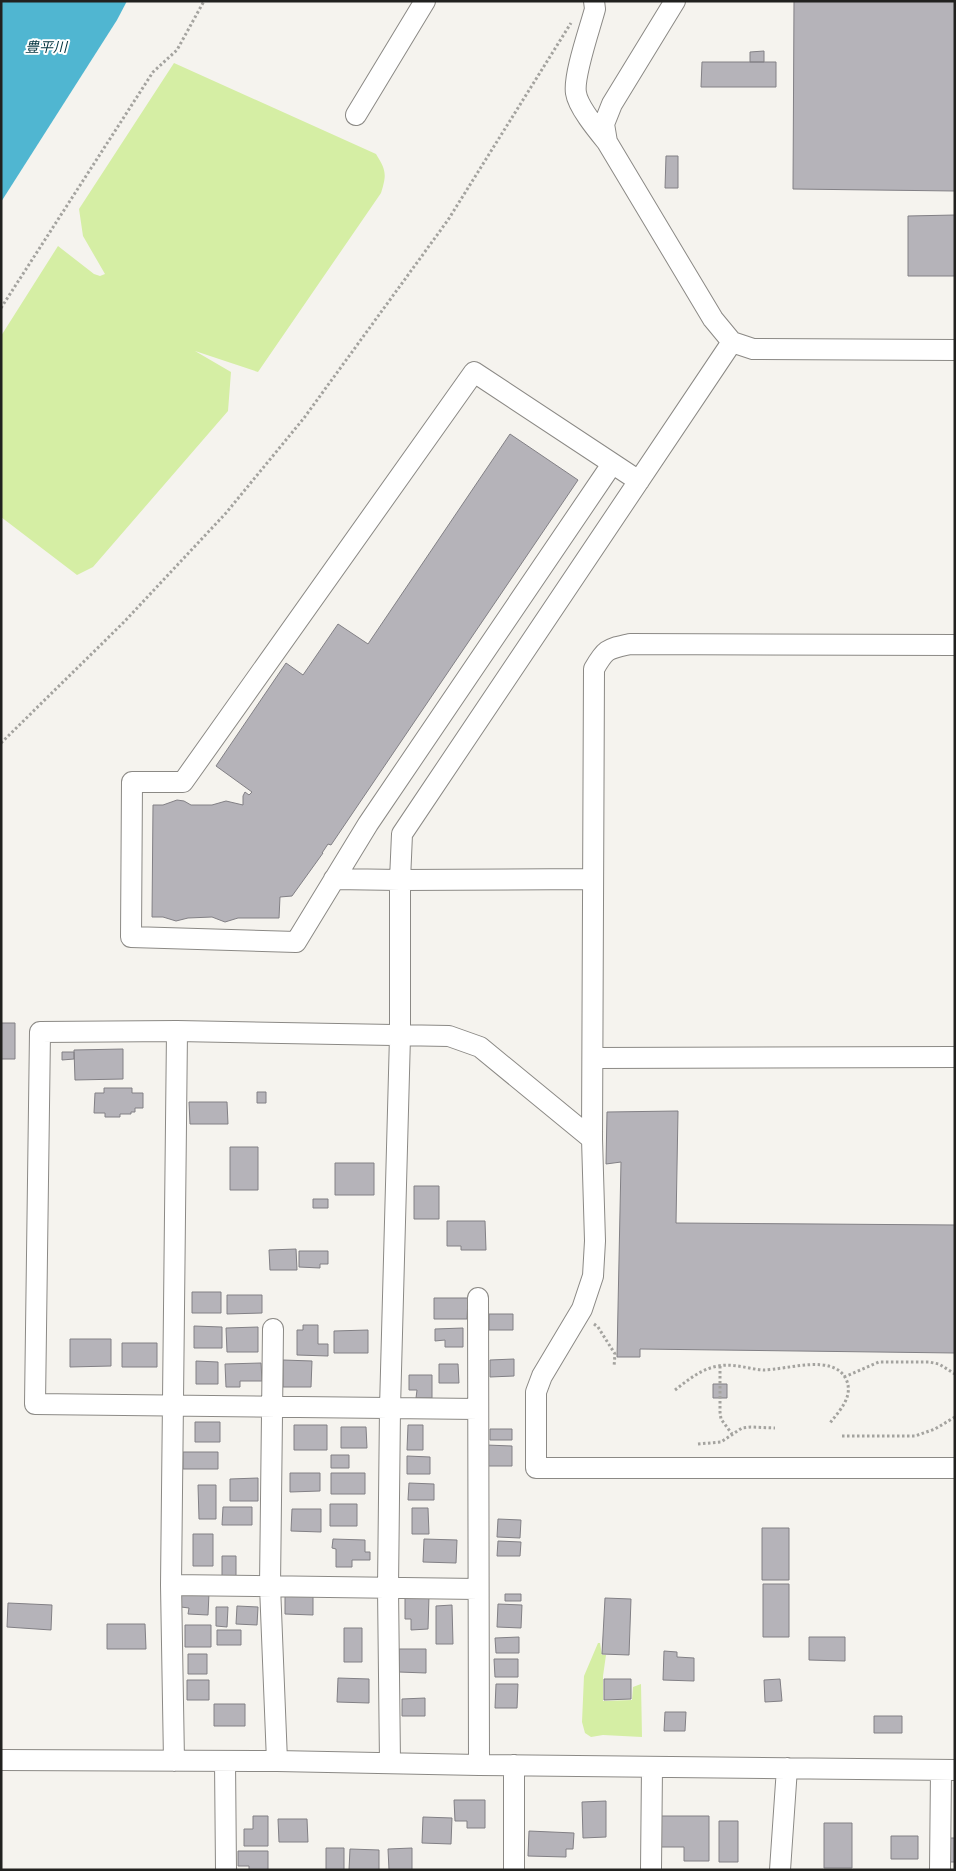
<svg xmlns="http://www.w3.org/2000/svg" width="956" height="1871" font-family="'IBM Plex Serif','Noto Sans JP',serif">
<style>
.green{fill:#d5eea4}
.water{fill:#50b6d1}
.building{fill:#b5b3b9;stroke:#828085}
.lines{fill:none;stroke-linecap:round;stroke-linejoin:round}
.minor-casing{stroke:#8b8985;stroke-width:22}
.path{stroke:#a4a39f;stroke-width:3;stroke-dasharray:2.5 2.5;stroke-linecap:butt}
.minor{stroke:#fff;stroke-width:20}
.labels{text-anchor:middle;stroke-width:4;stroke-linejoin:round;paint-order:stroke}
.water-label{font-size:14px;font-style:italic;fill:#00323d;stroke:#fff}
</style>
<rect width="100%" height="100%" fill="#f5f3ee"/>
<path class="green" d="M174,63l202,91c10,16 11,20 5,39l-123,179 -63,-21 36,21 -3,39 -135,156 -16,8 -76,-58v-181l57,-90 36,28 6,2 5,-2 -22,-38 -4,-27z
M598,1643h2l2,12h4l-3,21v25l29,-1 1,-13 8,-3 1,53 -39,-2 -12,2 -6,-4 -3,-11 2,-46z"/>
<path class="water" d="M1,1h126l-10,19 -116,182z"/>
<path class="building" d="M794,1h161v190l-162,-2z
M764,51v11h-14v-10z
M702,62h74v25h-75z
M666,156h12v32h-13z
M955,215v61h-47v-60z
M510,434l68,46 -247,365 -3,-1 -6,9h1l-31,43 -12,1 -1,21h-41l-13,4 -13,-5 -24,1 -12,3 -13,-4h-11l1,-112h10l14,-5 7,1 7,4h21l14,-4 17,4v-9l2,-4 4,3 3,-3 -36,-26 70,-103 17,12 35,-51 30,20z
M1,1023h14v36h-14z
M123,1049v30l-48,1 -1,-30z
M62,1052h12v7l-12,1z
M104,1088h28v5h11v15h-8v4h-4v2h-11v3h-15v-4h-11l1,-20h9z
M257,1092h9v11h-9z
M189,1102h38l1,22h-38z
M678,1111l-2,112 279,2v128l-315,-4v8h-23l4,-195 -15,2 1,-52z
M230,1147h28v43h-28z
M335,1163h39v32h-39z
M414,1186h25v33h-25z
M313,1199h15v9h-15z
M447,1221h38l1,29h-25v-4h-14z
M296,1249l1,21h-27l-1,-20z
M299,1251h29v13h-8v4l-21,-1z
M192,1292h29v21h-29z
M227,1295h35v18l-35,1z
M434,1298h34l-1,21h-33z
M489,1314h24v16h-24z
M303,1325h15v19h10v12l-31,-1v-25h6z
M194,1326l28,1v21h-28z
M258,1327v25h-31l-1,-24z
M463,1328v19h-18v-7l-10,1v-12z
M368,1330v23h-34v-22z
M70,1339h41v27l-41,1z
M122,1343h35v24h-35z
M514,1359v17l-24,1v-17z
M283,1360l29,1 -1,26h-28z
M196,1361l22,1v22h-22z
M261,1363l1,18h-22v6h-14l-1,-23z
M439,1364h19l1,19h-20z
M409,1375h23v23h-16l1,-8h-8z
M713,1384h14v14h-14z
M195,1422h25v20h-25z
M294,1425h33v25h-33z
M408,1425h15v25h-16z
M341,1427h25l1,21h-26z
M490,1429h22v11h-22z
M486,1445l26,1v20h-26z
M183,1452h35v17h-35z
M331,1455h18v13h-18z
M407,1456l23,1v17h-23z
M290,1473h30v18l-30,1z
M331,1473h34v21h-34z
M258,1478v23h-28v-22z
M409,1483l25,1v16h-26z
M198,1485h18v34h-17z
M330,1504h27v22h-27z
M223,1507h29v18h-30z
M412,1508h16l1,26h-17z
M292,1509h29v23l-30,-1z
M498,1519l23,1 -1,18 -23,-1z
M762,1528h27v52h-27z
M193,1534h20v32h-20z
M333,1539l32,1v12h5v8h-18v7h-16v-18l-4,-1z
M424,1539l33,1 -1,23 -33,-1z
M498,1541l23,1 -1,14h-23z
M222,1556h14v21h-14z
M763,1584h26v53h-26z
M181,1592l28,1 -1,22 -20,-1 1,-6 -8,-1z
M285,1594h28v21l-28,-1z
M505,1594h16v7h-16z
M405,1596h24l-1,33 -17,1v-11h-6z
M605,1598l26,1 -2,56 -27,-1z
M8,1603l44,2 -1,25 -44,-3z
M498,1604l24,1 -1,23 -24,-1z
M452,1605l1,39h-17v-38z
M237,1606l21,1 -1,18 -21,-1z
M216,1607h12l-1,20 -11,-1z
M107,1624h38l1,25h-39z
M185,1625h26v22h-26z
M344,1628h18v34h-18z
M217,1630h24v15h-24z
M519,1637v16h-23l-1,-15z
M809,1637h36v24l-36,-1z
M399,1649h27v24l-27,-1z
M664,1651l13,1v5l17,1v23l-31,-1z
M188,1654h19v20h-19z
M494,1659h24v18h-23z
M338,1678l31,1v24l-32,-1z
M604,1679h27v20l-27,1z
M780,1679l2,22 -17,1 -1,-22z
M187,1680h22v20h-22z
M496,1684h22l-1,24h-22z
M425,1698v18h-23v-17z
M214,1704h31v22h-31z
M665,1712h21l-1,19h-21z
M874,1716h28v17h-28z
M454,1800h31v28h-18v-7h-12z
M606,1801v36l-23,1 -1,-36z
M253,1816h15v30h-24v-17h9z
M660,1816h49v45h-25v-14h-24z
M423,1817l29,1 -1,26 -29,-1z
M278,1819h29l1,23h-29z
M719,1821h19v41h-19z
M824,1823h28v45h-28z
M529,1831l45,2 -1,16h-7v8l-38,-1z
M891,1836h27v23h-27z
M947,1838h8v24h-8z
M326,1848h18v22h-18z
M412,1848v22h-23l-1,-21z
M350,1849l29,1v20h-30z
M238,1851h30v19h-19v-4h-11z"/>
<g class="lines">
<defs>
<path id="minor" d="M594,1l1,8c-5,19 -22,67 -19,84 2,14 22,38 31,49
M675,1l-63,103 -8,20 3,18 106,177 19,23 21,7 202,1
M356,115l69,-114
M612,464l-244,360 -72,118 -165,-5 1,-155h51l291,-410 165,109
M955,645l-325,-1c-22,5 -24,4 -36,25l-2,470 3,102 -2,35 -11,33 -40,67 -6,16v76h419
M334,879l66,1 193,-1
M593,1058l362,-1
M478,1298l1,467
M273,1329l-3,257 7,175
M478,1409l-443,-5 5,-372 137,-1 272,5 31,11 112,92
M171,1585l307,4
M1,1760l276,1 202,4 476,5
M174,1761l-3,-176 6,-554
M225,1761l1,109
M390,1763l-2,-175 2,-180 10,-372v-156l2,-46 330,-492
M514,1870v-105
M651,1870l1,-103
M780,1870l7,-102
M940,1870l1,-99"/>
</defs>
<use href="#minor" class="minor-casing"/>
<path class="path" d="M1,308l152,-236 24,-22 27,-49
M1,743l123,-121 102,-109 78,-95 144,-198 123,-197
M594,1324l4,3 17,27 -1,13
M720,1366v46l1,7 11,15
M844,1377l35,-15h50l10,2 16,10
M675,1390c13,-10 26,-21 43,-24 16,-3 30,3 45,4 24,0 70,-17 83,9 8,17 -6,31 -16,44
M842,1436h73l20,-7 20,-12
M698,1444l23,-2 21,-14 9,-1 24,1"/>
<use href="#minor" class="minor"/>
</g>
<g class="labels">
<g class="water-label">
<text x="46" y="52">豊平川</text>
</g>
</g>
<rect width="956" height="1871" fill="none" stroke="#21211f" stroke-width="5"/>
</svg>
